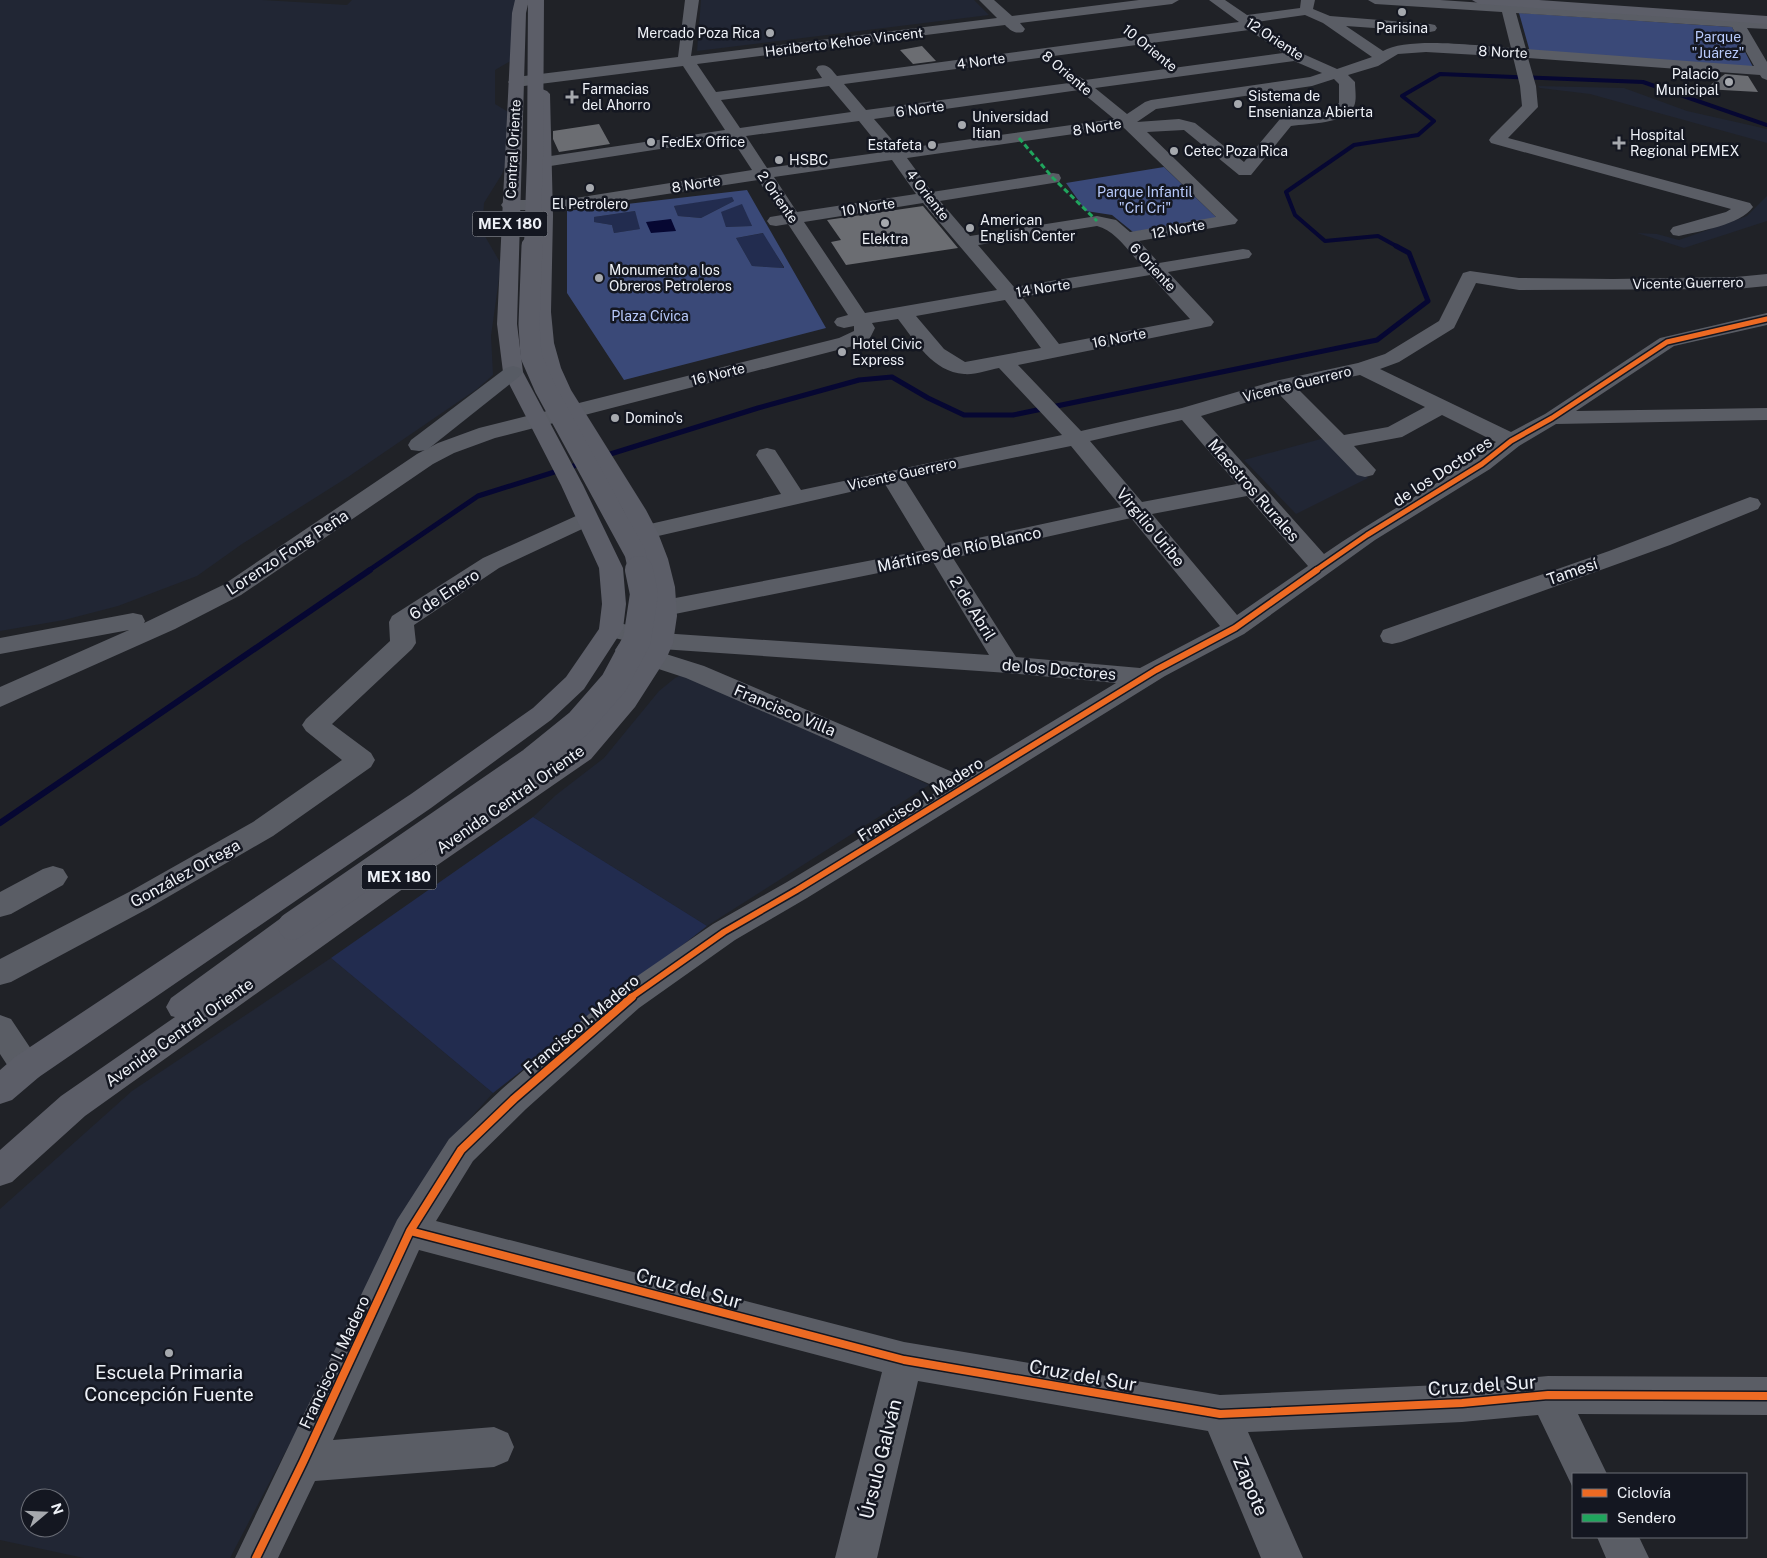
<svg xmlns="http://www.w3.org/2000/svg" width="1767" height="1558" font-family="'Public Sans',sans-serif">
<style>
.built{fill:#212634;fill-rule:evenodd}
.green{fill:#222c4f}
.forest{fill:#3a4978;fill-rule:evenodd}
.water{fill:#060732}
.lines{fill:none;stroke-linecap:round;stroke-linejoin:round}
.stream-far2{stroke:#060732;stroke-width:4}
.stream-far1{stroke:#060732;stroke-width:5}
.stream{stroke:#060732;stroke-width:6}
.building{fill:#6b6d72}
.minor{fill:#5a5d65;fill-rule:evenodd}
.major{fill:#5c5e68;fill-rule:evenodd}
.highway{fill:#575b64;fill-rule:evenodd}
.major-bridge-far2{stroke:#5c5e68;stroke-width:16}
.major-bridge-far1{stroke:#5c5e68;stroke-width:21}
.major-bridge{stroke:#5c5e68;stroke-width:28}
.quiet{stroke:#20a55d;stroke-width:3;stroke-dasharray:5.5 3;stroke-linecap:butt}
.cycleway-far2-casing{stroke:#141721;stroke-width:8}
.cycleway-far1-casing{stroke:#141721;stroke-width:9}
.cycleway-casing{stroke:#141721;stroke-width:11}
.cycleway-far2{stroke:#ed6a23;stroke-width:5}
.cycleway-far1{stroke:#ed6a23;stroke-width:6}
.cycleway{stroke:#ed6a23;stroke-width:8}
.poi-dot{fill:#a6a9ae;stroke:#141721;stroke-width:2}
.labels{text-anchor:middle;stroke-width:5;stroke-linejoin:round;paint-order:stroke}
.far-poi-label{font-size:14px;fill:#eef1f7;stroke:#141721;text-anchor:start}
.far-park-label{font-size:14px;fill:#b8cafb;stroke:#141721}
.far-street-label{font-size:14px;fill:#eef1f7;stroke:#141721}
.shield{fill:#141721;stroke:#adb0b7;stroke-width:1}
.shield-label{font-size:15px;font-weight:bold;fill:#eef1f7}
.street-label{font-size:16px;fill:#eef1f7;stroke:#141721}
.near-street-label{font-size:19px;fill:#eef1f7;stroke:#141721}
.near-poi-label{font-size:19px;fill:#eef1f7;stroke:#141721}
</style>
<rect width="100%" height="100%" fill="#202227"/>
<path class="built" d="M0,0h262l85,5 5,-5h165l-3,59 -19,11v34l15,9 -4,50 -4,11 -18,29 -2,28 19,33 -10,72 2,39 -16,14 -129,88 -106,67 -45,32 -79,30 -54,14 -64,11z
M701,0h273l15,15 -292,36z
M1538,86l86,2 63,23 80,18v14l-177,-49 -50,-6z
M1767,196v25l-83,27 -47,-15 20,1 22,6 68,-24z
M1328,437l40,41 -72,36 -52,-54z
M684,674l14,1 231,110 -222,141 -174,-109 23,-22 48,-37 55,-67 16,-13z
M331,958l162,135 -47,52 -216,413h-146l-84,-18v-331l132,-118zM30,1498h30v30h-30z"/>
<path class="green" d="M732,196l2,5 -33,17 -23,-2 -4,-10z
M743,203l9,23 -26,1 -6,-15z
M635,211l6,18 -27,4 -2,-8 -18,-3v-5z
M764,233l20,35 -32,-2 -16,-28z
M533,817l174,109 -214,167 -162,-135z"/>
<path class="forest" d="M1519,13l213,14 21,40 -223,-15z
M1164,167l54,52 -85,13 -21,-17 -26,-4 -20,-28z
M747,190l79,138 -202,52 -57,-87v-82zM732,197l2,4 -33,17 -23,-2 -4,-10zM742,204l10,22 -26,1 -5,-15zM635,211l5,18 -26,4 -2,-8 -18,-3v-5zM763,233l21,34v1l-32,-2 -16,-28z"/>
<path class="water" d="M671,219l5,12 -25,2 -5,-11z"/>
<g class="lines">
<path class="stream-far2" d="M1398,247l-20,-11 -53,5 -30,-26 -9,-23 68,-47 64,-10 16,-14 -32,-25 38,-22 203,8 124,43"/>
<path class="stream-far1" d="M604,456l154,-48 101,-28 33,-3 36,21 36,17h49l364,-75 51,-39 -19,-48 -13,-7
M368,571l110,-75 105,-33"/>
<path class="stream" d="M0,823l370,-253"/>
</g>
<path class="building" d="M922,46l14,15 -23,3 -13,-14z
M1725,74l23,2 10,16 -53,-3z
M599,124l11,20 -51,8 -6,-13v-8z
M923,206l35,42 -112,17 -15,-23 10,-2 -14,-20z"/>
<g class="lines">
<path class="minor" d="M685,0h14l-8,56 306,-38 -18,-18h15l18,16 127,-16h40l-7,4 -152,19 5,6 -2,3c-8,2 -12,-1 -18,-7l-308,39 19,28 106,-14 -6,-9 2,-3c10,-3 13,3 19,10l402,-54 -30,-22h16l22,15 53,-7 1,-8h14l-2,9 17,7 100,8 5,1 2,3 -2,3 -5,1 -84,-6 37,25c25,-15 97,-5 128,-3l-9,-36 -127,-8 -7,-4h72l60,4 -1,-4h14l1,5 213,13 2,-3h10l3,4 25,2v8l-20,-1 20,34v18l-5,-2 -2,-3 -232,-17 8,28 2,21 -30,31 242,65 3,4c-13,18 -53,24 -74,29l-6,-1 -3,-4 3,-4 53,-15 5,-3 -240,-66 -2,-3 2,-3 31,-31 -2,-20 -7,-29 -87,-5 -28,2 -20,12 -30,9 7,7c0,7 2,18 -1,24 -12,19 -43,17 -63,20l-40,49h-12l-55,-45 -37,2 91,88 -3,4 -6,1 -90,16 20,22 84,-14 6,1 3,4 -3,4 -6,1 -75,13 43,46 3,4 -3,4 -193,39 63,66 101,-23 93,-27 83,-18 27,-9 54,-33 24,-48 7,-2 49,7 94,1 123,-2 31,-3v12l-31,3 -217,1 -43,-7 -22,45 -55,34 -19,7 131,63 34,-18 115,-76 107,-25v12l-93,21 -98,65 191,-3v12l-211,4 -37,22 -29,23 -115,71 -131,94 -79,42 -358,222 -72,42 -96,68 -113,101 -53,52 -37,60 468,121 316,53 242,-11 86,-8 219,1v38l-189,-1 29,60h-34v14l-35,-73 -76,7 -214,10 55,126h-42l-53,-127 -290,-50 -41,177h-42l47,-186 -463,-122 -86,190 161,-13 14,6 6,14 -6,14 -14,6 -179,14 -37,77h-43l162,-338 52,-81 53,-50 115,-99 96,-66 74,-42 154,-93 -255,-111 -67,-22 -4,-6 4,-6 9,-2 76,24 258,110 154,-93 -108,-10 -347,-24 -59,-14 -3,-6 3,-6 9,-2 50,12 328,22 -56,-93 -268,54 -9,-3 -3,-5 3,-5 9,-3 260,-50 -40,-66 -240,55 -8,-2 -4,-5 4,-5 144,-33 -25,-39 3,-5 8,-2 8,2 26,40 261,-55 -63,-67c-11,2 -24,7 -35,6 -31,-2 -49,-33 -66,-55l-26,4 3,5 -5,10 -17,8 -358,92 -41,15 -21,11 -192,131 -66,34 -175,78v-20l129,-57 -129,24v-16l133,-25 9,2 3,6 -1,2 79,-38 194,-131 21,-11 41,-15 360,-90 15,-7v-5l-10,2 -7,-2 -3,-4 3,-4 11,-3 -60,-91 -12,2 -6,-1 -3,-4 3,-4 12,-2 -24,-35 -195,30h-53l-6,-1 -3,-4 3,-4 6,-1h53l189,-30 -21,-32 -187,29 -6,-1 -2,-4 2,-4 6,-1 181,-27 -42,-64 -167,21 -5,-2 -3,-3 3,-3 5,-2 162,-20zM1516,13l216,14 22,39 -228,-17zM1305,15l18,8 49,34 -35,12 -36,-16 -44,-31zM1249,30l34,23 -198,27 -11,-6 -5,2 -3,3 3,4 -203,27 -22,-26zM1294,61l28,12 -12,4 -159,23 -6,2 -18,12 -32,-26zM1334,79l5,5v19l-9,8 -50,8 -36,43 -49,-39 -16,-4 -42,3 19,-13 156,-23zM829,86l22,26 -111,16 -19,-28zM1079,90l35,29 -214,30 -26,-30zM859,121l25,31 -117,16 -21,-32zM1123,127l93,90 -86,15 -14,-12 -19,-4 -127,20 -30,-35 113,-18 6,-1 2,-4 -2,-4 -6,-1 -121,19 -25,-34zM892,160l24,34 -119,18 -23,-35zM923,203l74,87 -132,23 -61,-91zM1097,226c18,4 33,27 45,40l-128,21 -36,-42zM1150,275l40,44 -131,25 -37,-47zM1005,300l36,48 -76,14 -21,-13 -28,-33zM1360,375l65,32 -37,20 -44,8 -47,-47zM1278,393l79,82 8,2 8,-2 3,-5 -22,-24 48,-9 40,-22 54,27c-54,42 -116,73 -172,112l-123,-138zM1182,420l55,64 -95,18 -52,-61zM1071,446l50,61 -175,38 -41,-65zM1247,496l61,70 -71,49 -85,-101zM1131,518l89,108 -80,42 -124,-11 -63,-99z
M1750,497l8,2 3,5 -3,5 -88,36 -269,97 -9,2 -9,-2 -3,-6 3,-6 226,-79z
M587,511l8,2 3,5 -3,5 -96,45 -85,57 2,18 -4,6 -80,75 39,29 4,7 -4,7 -98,69 -124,72 -138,74 -11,3v-26l129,-67 124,-70 89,-62 -36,-29 -4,-6 4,-6 84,-78 -1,-19 3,-6 91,-58z
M53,866l10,3 5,8 -5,8 -52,29 -11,3v-25l43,-23z
M0,1015l11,4 32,48 -4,10 -12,4 -12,-4 -15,-23z
M1597,1537h42l10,21h-43z"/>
<path class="major" d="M515,0h14l-3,13 -9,311 6,48 60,113 40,83 3,36 -3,25 -39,60 -33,31 -120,88 -392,269 -27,23 -12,4v-34l15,-13 396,-263 122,-86 33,-31 33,-48 3,-25 -3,-36 -38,-83 -58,-113 -6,-48 15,-311z
M1472,0h67l228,16v8l-288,-20z
M542,89l5,2 3,3 3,122 -2,96 3,31 7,25 10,22 75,120 12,23 10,26 7,28 2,29 -4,27 -6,14 -32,50 -44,52 -194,134 -312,223 -73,66 -12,4v-36l61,-54 114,-79 -4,-1 -5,-9 5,-9 110,-80 11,-4 11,4 4,8 264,-181 34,-36 22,-29 20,-37 4,-13 1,-29 -4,-28 -9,-28 -16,-35 -73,-120 -10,-22 -6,-25 -3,-31 4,-96 -1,-122 3,-3z"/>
<path class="highway" d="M513,366l7,2 3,4 -3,4 -93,74 -8,1 -8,-1 -3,-5 3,-5 95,-72z"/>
<path class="major-bridge-far2" d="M532,247l3,-89 1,-158"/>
<path class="major-bridge-far1" d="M532,246l-3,78 2,32 14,32 90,165 4,18"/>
<path class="major-bridge" d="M292,926l240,-165 47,-38 35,-40 23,-43 7,-46 -5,-24"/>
<path class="quiet" d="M1019,138l34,40 44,43"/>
<defs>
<path id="cycleway-far2" d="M1315,571l52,-36 115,-71 29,-23 41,-23 115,-76 100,-23"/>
<path id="cycleway-far1" d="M630,998l94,-66 73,-42 359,-220 79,-42 82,-58"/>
<path id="cycleway" d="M410,1231l494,129 316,54 242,-11 86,-8 219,1
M256,1558l47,-96 107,-231 51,-81 53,-51 118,-102"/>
</defs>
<use href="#cycleway-far2" class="cycleway-far2-casing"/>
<use href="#cycleway-far1" class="cycleway-far1-casing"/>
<use href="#cycleway" class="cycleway-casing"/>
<use href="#cycleway-far2" class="cycleway-far2"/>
<use href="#cycleway-far1" class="cycleway-far1"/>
<use href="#cycleway" class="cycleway"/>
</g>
<g class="poi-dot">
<circle cx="1402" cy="12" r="5"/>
<circle cx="770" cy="33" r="5"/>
<circle cx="1729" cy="82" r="5"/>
<path d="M569.5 89.5h5v5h5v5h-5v5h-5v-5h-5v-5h5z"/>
<circle cx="1238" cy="104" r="5"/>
<circle cx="962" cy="125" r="5"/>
<circle cx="651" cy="142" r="5"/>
<path d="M1616.5 135.5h5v5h5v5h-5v5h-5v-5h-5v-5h5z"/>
<circle cx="932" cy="145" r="5"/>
<circle cx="1174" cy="151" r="5"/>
<circle cx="779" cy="160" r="5"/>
<circle cx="590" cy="188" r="5"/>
<circle cx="885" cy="223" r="5"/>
<circle cx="970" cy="228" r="5"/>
<circle cx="599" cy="278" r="5"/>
<circle cx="842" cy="352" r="5"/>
<circle cx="615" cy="418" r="5"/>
<circle cx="169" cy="1353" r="5"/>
</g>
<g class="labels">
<g class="far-poi-label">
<text x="1402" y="33" text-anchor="middle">Parisina</text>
<text x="760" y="38" text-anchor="end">Mercado Poza Rica</text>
<text x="1719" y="79" text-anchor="end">Palacio<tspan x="1719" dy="16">Municipal</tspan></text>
<text x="582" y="94">Farmacias<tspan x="582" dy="16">del Ahorro</tspan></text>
<text x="1248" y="101">Sistema de<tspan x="1248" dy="16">Ensenianza Abierta</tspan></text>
<text x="972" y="122">Universidad<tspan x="972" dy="16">Itian</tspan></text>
<text x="1630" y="140">Hospital<tspan x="1630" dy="16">Regional PEMEX</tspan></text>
<text x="661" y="147">FedEx Office</text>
<text x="922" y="150" text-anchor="end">Estafeta</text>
<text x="1184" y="156">Cetec Poza Rica</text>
<text x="789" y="165">HSBC</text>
<text x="590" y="209" text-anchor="middle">El Petrolero</text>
<text x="980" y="225">American<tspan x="980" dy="16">English Center</tspan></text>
<text x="885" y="244" text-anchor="middle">Elektra</text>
<text x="609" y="275">Monumento a los<tspan x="609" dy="16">Obreros Petroleros</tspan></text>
<text x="852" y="349">Hotel Civic<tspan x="852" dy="16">Express</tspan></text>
<text x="625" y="423">Domino's</text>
</g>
<g class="far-park-label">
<text x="1718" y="42">Parque<tspan x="1718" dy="16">"Juárez"</tspan></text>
<text x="1145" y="197">Parque Infantil<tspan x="1145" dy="16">"Cri Cri"</tspan></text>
<text x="650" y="321">Plaza Cívica</text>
</g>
<g class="far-street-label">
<text transform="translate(1275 39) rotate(33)" y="5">12 Oriente</text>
<text transform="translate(844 42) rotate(-7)" y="5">Heriberto Kehoe Vincent</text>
<text transform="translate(1150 48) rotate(39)" y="5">10 Oriente</text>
<text transform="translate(1503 52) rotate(3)" y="5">8 Norte</text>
<text transform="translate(981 61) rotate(-8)" y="5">4 Norte</text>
<text transform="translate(1067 73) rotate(40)" y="5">8 Oriente</text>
<text transform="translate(920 109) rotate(-8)" y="5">6 Norte</text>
<text transform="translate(1097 127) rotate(-9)" y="5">8 Norte</text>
<text transform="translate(513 149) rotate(-87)" y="5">Central Oriente</text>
<text transform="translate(696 184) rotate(-9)" y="5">8 Norte</text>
<text transform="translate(928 195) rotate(52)" y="5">4 Oriente</text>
<text transform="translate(778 197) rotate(55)" y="5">2 Oriente</text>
<text transform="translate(868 207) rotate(-9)" y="5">10 Norte</text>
<text transform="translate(1178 229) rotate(-10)" y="5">12 Norte</text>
<text transform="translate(1153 267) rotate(47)" y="5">6 Oriente</text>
<text transform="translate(1688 283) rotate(-1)" y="5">Vicente Guerrero</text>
<text transform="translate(1043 288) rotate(-9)" y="5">14 Norte</text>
<text transform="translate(1119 338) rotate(-11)" y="5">16 Norte</text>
<text transform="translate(718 374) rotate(-14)" y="5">16 Norte</text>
<text transform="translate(1297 384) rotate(-14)" y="5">Vicente Guerrero</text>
<text transform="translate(902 474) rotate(-12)" y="5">Vicente Guerrero</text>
</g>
<g class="shield">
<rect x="472.5" y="211.5" width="75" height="25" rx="4"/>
<rect x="361.5" y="864.5" width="75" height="25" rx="4"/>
</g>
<g class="shield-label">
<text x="510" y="229">MEX 180</text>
<text x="399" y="882">MEX 180</text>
</g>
<g class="street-label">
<text transform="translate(1442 471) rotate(-33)" y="6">de los Doctores</text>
<text transform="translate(1254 490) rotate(49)" y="6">Maestros Rurales</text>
<text transform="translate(1151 527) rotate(50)" y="6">Virgilio Uribe</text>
<text transform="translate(959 549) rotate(-12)" y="6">Mártires de Río Blanco</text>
<text transform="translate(287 552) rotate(-33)" y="6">Lorenzo Fong Peña</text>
<text transform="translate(1572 571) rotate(-19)" y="6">Tamesí</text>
<text transform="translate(444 594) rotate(-33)" y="6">6 de Enero</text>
<text transform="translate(973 608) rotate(58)" y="6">2 de Abril</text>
<text transform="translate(1059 669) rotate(5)" y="6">de los Doctores</text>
<text transform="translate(785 710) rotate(23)" y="6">Francisco Villa</text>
<text transform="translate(510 799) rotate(-35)" y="6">Avenida Central Oriente</text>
<text transform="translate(920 799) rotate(-32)" y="6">Francisco I. Madero</text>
<text transform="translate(185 873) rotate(-29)" y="6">González Ortega</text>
<text transform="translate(581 1024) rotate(-40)" y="6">Francisco I. Madero</text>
<text transform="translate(179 1032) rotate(-35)" y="6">Avenida Central Oriente</text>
<text transform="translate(334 1362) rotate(-65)" y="6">Francisco I. Madero</text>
</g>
<g class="near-street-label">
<text transform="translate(689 1288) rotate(15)" y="7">Cruz del Sur</text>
<text transform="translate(1083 1375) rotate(10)" y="7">Cruz del Sur</text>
<text transform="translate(1482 1385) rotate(-4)" y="7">Cruz del Sur</text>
<text transform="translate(880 1459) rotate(-76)" y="7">Úrsulo Galván</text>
<text transform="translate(1251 1486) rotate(67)" y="7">Zapote</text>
</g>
<g class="near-poi-label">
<text x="169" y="1379">Escuela Primaria<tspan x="169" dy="22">Concepción Fuente</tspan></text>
</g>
</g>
<rect x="1572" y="1473" width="175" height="65" fill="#141721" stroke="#6b6e77"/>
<rect x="1582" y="1489" width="25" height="8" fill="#ed6a23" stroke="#6b6e77"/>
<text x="1617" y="1498" font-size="15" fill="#eef1f7">Ciclovía</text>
<rect x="1582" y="1514" width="25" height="8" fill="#20a55d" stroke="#6b6e77"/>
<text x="1617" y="1523" font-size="15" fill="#eef1f7">Sendero</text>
<g transform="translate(45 1513) rotate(71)"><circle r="24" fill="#141721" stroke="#6b6e77"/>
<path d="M0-4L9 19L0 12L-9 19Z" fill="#a6a9ae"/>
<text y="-8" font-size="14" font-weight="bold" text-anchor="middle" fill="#eef1f7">N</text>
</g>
</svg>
